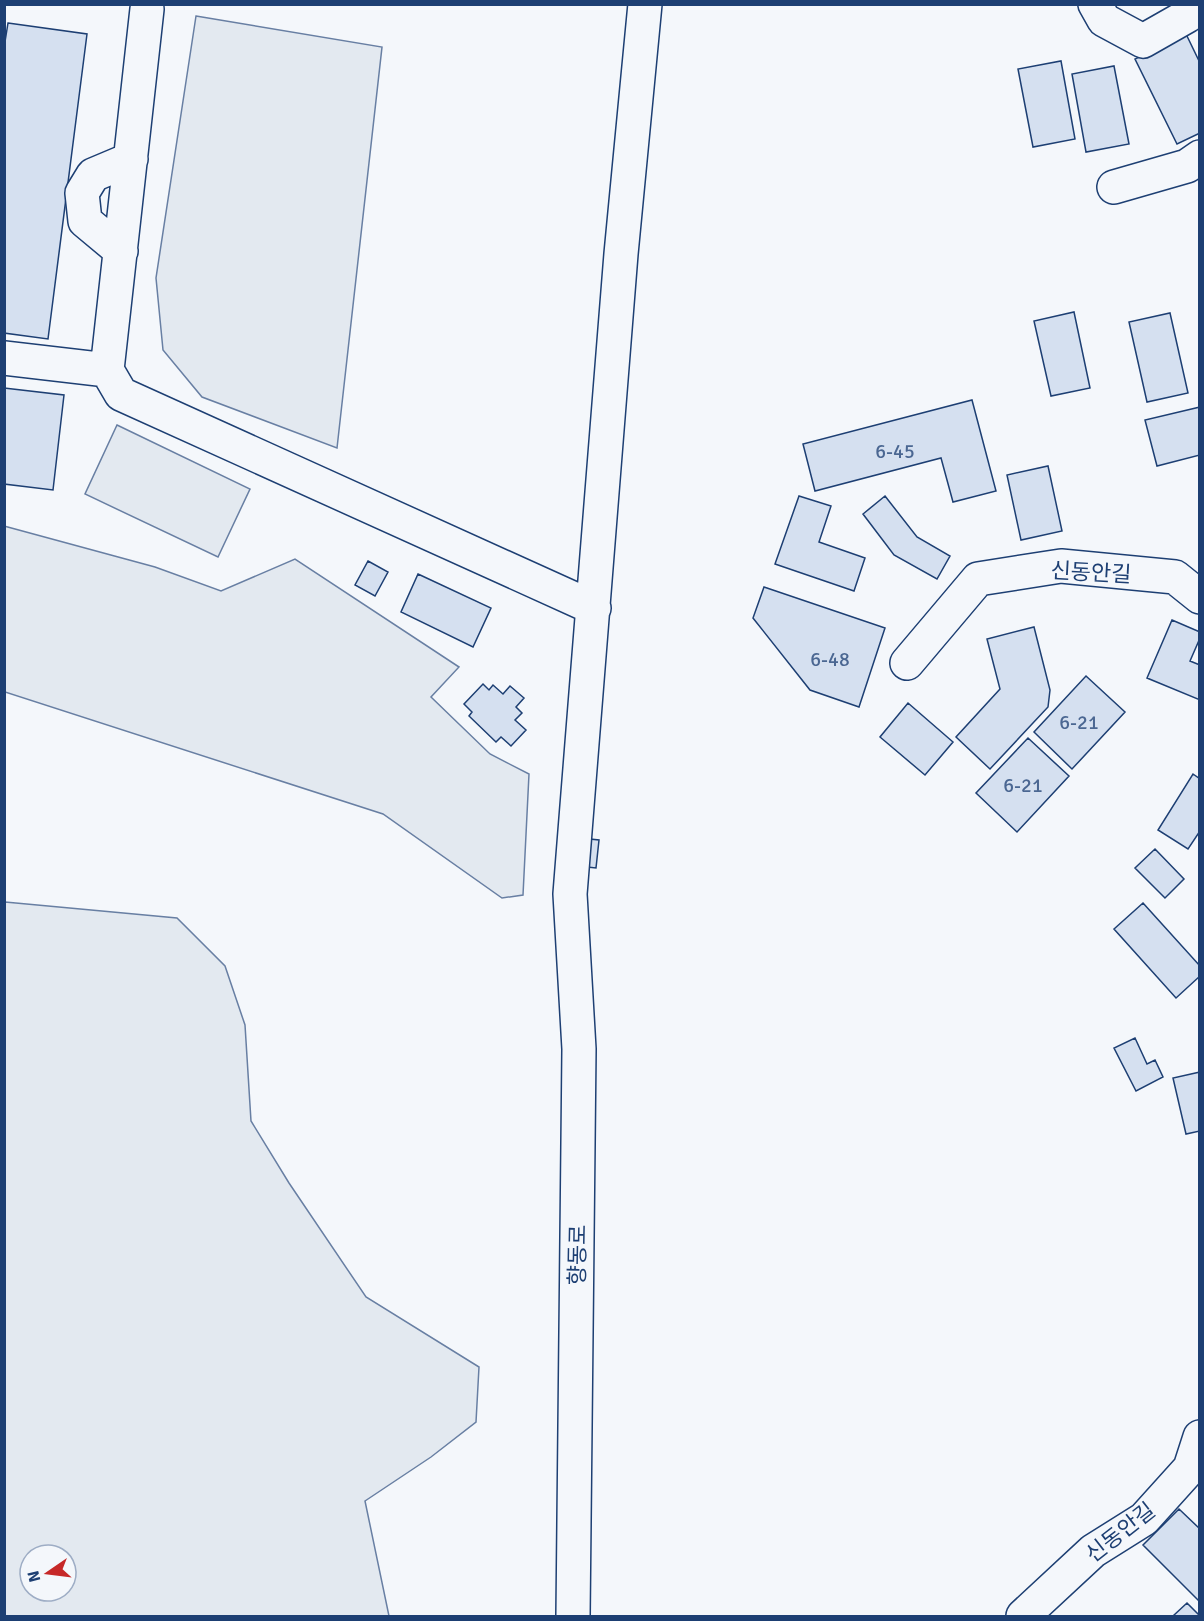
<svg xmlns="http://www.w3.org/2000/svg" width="1204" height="1621" font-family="Signika,'Noto Sans KR',sans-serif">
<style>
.green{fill:#e3e9f0;stroke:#687fa3;stroke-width:1.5;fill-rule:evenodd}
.building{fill:#d5e0f0;stroke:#1d3f73;stroke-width:1.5}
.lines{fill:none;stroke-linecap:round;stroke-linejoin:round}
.minor-casing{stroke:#1d3f73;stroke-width:36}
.minor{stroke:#f4f7fb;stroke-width:33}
.labels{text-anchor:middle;stroke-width:4.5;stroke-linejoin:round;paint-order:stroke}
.number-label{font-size:20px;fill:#4b6792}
.street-label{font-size:22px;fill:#1d3f73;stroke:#f4f7fb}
</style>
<rect width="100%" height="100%" fill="#f4f7fb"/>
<path class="green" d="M196,16l186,31 -45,401 -135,-51 -39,-47 -7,-72z
M117,425l133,64 -32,68 -133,-63z
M4,526l151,41 66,24 74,-32 164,108 -28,30 59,57 39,20 -6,121 -21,3 -119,-84 -378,-122z
M5,902l172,16 48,48 20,59 6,96 38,62 77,114 113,70 -3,55 -45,35 -66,44 24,115h-384zM30,1555h36v36h-36z"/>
<path class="building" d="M8,23l79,11 -39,305 -44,-6v-285z
M1186,34l14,29v70l-23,11 -42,-85z
M1061,61l14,78 -42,8 -15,-78z
M1114,66l15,78 -43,8 -14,-78z
M1074,312l16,76 -39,8 -17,-75z
M1170,313l18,80 -41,9 -18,-80z
M4,388l60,7 -11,95 -49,-6z
M972,400l24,91 -43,11 -12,-44 -126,33 -12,-47z
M1200,407v48l-43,11 -12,-46z
M1048,466l14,65 -41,9 -14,-65z
M799,496l32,10 -12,36 46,16 -11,33 -79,-27z
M885,496l32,41 33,19 -13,23 -43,-24 -31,-41z
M368,561l20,11 -13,24 -20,-11z
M418,574l73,34 -18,39 -72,-35z
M764,587l121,41 -26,79 -49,-17 -57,-72z
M1172,620l28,12v6l-10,23 10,4v35l-53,-22z
M1034,627l16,63 -2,17 -58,62 -34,-32 44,-48 -13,-50z
M1086,676l39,36 -53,57 -38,-37z
M483,684l6,6 4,-5 10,9 7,-8 14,12 -8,9 6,6 -7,7 11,10 -15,16 -10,-9 -5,5 -27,-26 3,-4 -8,-8z
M908,703l45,39 -28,33 -45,-38z
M1028,738l41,38 -52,56 -41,-39z
M1193,774l7,5v52l-12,18 -30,-19z
M580,838l19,2 -3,28 -18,-2z
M1155,849l29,30 -19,19 -30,-30z
M1143,903l57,63v10l-24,22 -62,-69z
M1135,1038l12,26 8,-4 8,17 -27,14 -22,-43z
M1200,1072v59l-14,3 -13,-56z
M1179,1509l21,20v73l-57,-57z
M1187,1603l13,13h-27z"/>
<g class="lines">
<defs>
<path id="minor" d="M1095,4l9,16 39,21 44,-25
M147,9l-40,361 14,24 473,214
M1114,187l73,-21 13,-9
M121,251l-36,-30 -3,-28 11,-18 38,-16
M4,358l103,12
M907,663l71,-84 83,-13 114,11 25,20
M573,1616l6,-567 -9,-155 51,-640 24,-250
M1023,1616l70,-65 51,-32 46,-51 10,-31"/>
</defs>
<use href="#minor" class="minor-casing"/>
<use href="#minor" class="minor"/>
</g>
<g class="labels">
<g class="number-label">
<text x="895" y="458">6-45</text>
<text x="830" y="666">6-48</text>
<text x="1079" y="729">6-21</text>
<text x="1023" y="792">6-21</text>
</g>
<g class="street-label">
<text transform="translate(1091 572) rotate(3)" y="8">신동안길</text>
<text transform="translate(577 1255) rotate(-89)" y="8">향동로</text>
<text transform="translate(1120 1532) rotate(-38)" y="8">신동안길</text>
</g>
</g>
<rect width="1204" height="1621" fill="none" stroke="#1d3f73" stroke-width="12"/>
<g transform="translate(48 1573) rotate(256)"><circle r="28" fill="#f4f7fb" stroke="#9eadc5" stroke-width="1.5"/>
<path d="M0-4.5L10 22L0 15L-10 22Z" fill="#c62828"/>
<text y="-9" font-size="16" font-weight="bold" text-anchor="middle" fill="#1d3f73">N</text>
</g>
</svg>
